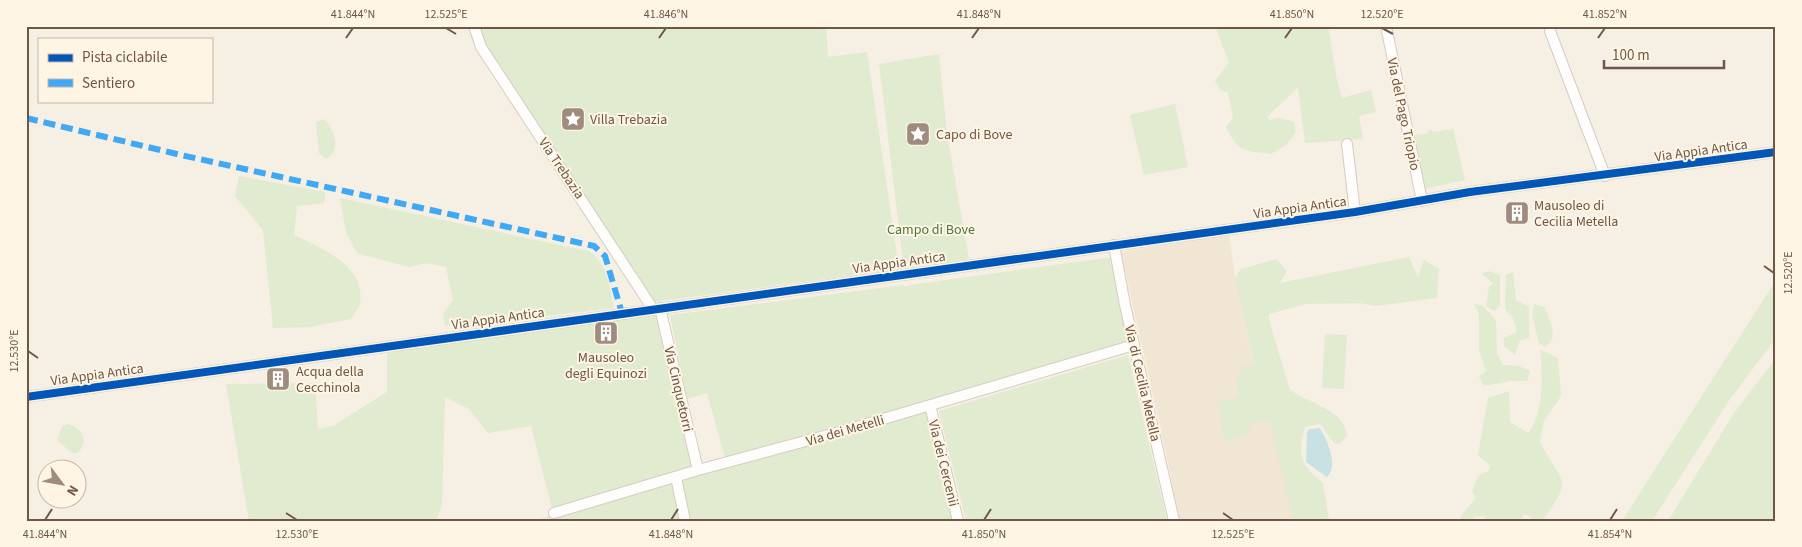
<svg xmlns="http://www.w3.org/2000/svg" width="1802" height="547" font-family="'Source Sans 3',sans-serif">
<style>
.residential{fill:#f1e5d4}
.green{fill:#e0ebcf}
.water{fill:#c8e2e4}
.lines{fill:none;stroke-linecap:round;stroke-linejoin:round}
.minor-casing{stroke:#d6ccc3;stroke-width:12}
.minor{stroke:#fefdfb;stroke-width:10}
.quiet{stroke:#3fa9f5;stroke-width:6;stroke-dasharray:12 6;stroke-linecap:butt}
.cycleway-casing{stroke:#fff5e4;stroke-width:11}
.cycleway{stroke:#0057b8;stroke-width:8}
.ticks{fill:none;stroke:#705647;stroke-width:2}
.labels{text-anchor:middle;stroke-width:4;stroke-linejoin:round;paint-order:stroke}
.street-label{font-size:14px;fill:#705647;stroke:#fff5e4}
.poi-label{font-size:14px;fill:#705647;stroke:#fff5e4;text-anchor:start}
.park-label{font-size:14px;fill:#4f7740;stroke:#fff5e4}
.neatline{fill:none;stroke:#705647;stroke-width:2}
.ticks-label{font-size:12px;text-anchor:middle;fill:#705647}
</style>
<rect width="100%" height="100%" fill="#f5efe4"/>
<path class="residential" d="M1229,235l6,43 22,102 22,73 15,68h-115l-12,-64 -46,-205z"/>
<path class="green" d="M478,26h348l2,31 39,-5 32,217 -245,33 -170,-257z
M1215,26h113l9,55 5,17 29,-8 5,22 -17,4 4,23 -58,4 -7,-56 -31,30 3,3 9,-2 15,4 2,10 -10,13 -15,9c-27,-4 -32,0 -45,-27l7,-9 -5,-26 -7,-1 -6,-10 14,-19z
M939,54l8,81 22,124 -65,9 -25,-204z
M1175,104l13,63 -44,8 -14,-60z
M324,119c10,10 19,32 1,40l-6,-6 -3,-31z
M1453,129l12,51 -42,9 -10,-54 15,-1 -1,-3 5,-1 1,2z
M239,176l86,16 -1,11 -27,3 -3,29c26,13 72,30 66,68 -1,5 -6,11 -9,16l-41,8 -37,1 -10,-98 -28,-34z
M340,198l248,53c20,10 21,37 26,57l-158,19 -11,-2 -2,-11 10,-14 -7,-33 -19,-4 -18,4 -52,-14 -11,-21z
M1112,257l19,86 -406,115 -18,-65 -20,6 -17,-84 234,-30 1,2 6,-2z
M1409,257l9,20 6,-17 15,9 -2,29 -62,8 -15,-3 -55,1 -36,10v6l21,70c19,13 54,20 57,45l-6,8 -6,1 -15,-20 -15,3c-8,29 -5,37 18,56l6,38h-35l-25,-102 -21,5 2,9 -25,9 -7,-41 19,-3 1,-16 -4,-1 9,-14 11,-3 -19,-86 6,-9 35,-10 11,12 -7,12z
M1488,271l12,4v31l-6,5 -8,-5 3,-19 4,-4 -11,-9z
M1513,272l3,28 13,7v31l-9,2 -5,15 -11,-9v-8l13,-6 -4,-14 -8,-9 1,-34z
M1776,280v58l-46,61 -78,122h-30z
M1474,304l9,2 13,14 1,34 6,11 16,1 11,5 -3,10h-17l-26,5 -5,-9 7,-6 -7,-21v-36z
M1534,304l10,3c6,13 16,31 1,40l-6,-4 -7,-28z
M658,312l36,155 -142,41 -21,-82 -43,7 -19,-24 -24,-12 -3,107 -6,17h-187l-23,-137 89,-1 3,46 15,-3 54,-34v-38l33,-9z
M1325,334l22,1 -3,54 -22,-1z
M1540,350l18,8 3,38 -17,25 -4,20c19,43 37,33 2,80h-12l1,-4 -7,-3 -4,7h-35v-5l-11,1 -2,4h-10l-2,-4 16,-19 -4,-7 6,-15 10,-5 2,-5 -12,-11 10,-57 21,-7 1,31 18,11c16,-18 15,-61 12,-83z
M1128,355l39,166h-201l-27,-110z
M1776,358v157l-4,6h-104l66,-108z
M928,412l26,109h-420l142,-44z
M69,424c14,6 20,17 9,29h-6l-15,-13 5,-14z"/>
<path class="water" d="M1320,428c7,12 19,38 7,49l-21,-15 1,-29 2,-4z"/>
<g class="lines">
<defs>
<path id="minor" d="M474,26l7,21 172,262
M1386,26l36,175
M1550,31l55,145
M1347,144l8,68
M1114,245l11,60 49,216
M660,308l38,162
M26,397l1329,-185 115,-20 306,-40
M930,405l28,116
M676,477l9,44
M554,513l144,-43 141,-38 295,-87"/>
</defs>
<use href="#minor" class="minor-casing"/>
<use href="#minor" class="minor"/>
<path class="quiet" d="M26,118l155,37 413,91 11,10 17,57"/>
<defs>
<path id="cycleway" d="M26,397l1329,-185 115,-20 306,-40"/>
</defs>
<use href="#cycleway" class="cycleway-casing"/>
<use href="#cycleway" class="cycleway"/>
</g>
<path class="ticks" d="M446,28l10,6M1382,28l11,6M346,38l7,-10M659,38l7,-10M972,38l7,-10M1285,38l7,-10M1598,38l7,-10M1764,266l10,7M28,351l10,7M286,513l11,7M1223,513l10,7M45,520l7,-11M671,520l7,-11M984,520l7,-11M1610,520l7,-11"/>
<defs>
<symbol id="sight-square" viewBox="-11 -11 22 22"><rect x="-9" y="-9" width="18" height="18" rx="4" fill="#9f8c7e" stroke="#fff5e4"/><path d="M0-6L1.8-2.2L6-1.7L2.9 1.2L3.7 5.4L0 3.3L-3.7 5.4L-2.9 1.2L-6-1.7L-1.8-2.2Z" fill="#fff"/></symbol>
<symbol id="building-square" viewBox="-11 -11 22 22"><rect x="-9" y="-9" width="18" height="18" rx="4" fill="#9f8c7e" stroke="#fff5e4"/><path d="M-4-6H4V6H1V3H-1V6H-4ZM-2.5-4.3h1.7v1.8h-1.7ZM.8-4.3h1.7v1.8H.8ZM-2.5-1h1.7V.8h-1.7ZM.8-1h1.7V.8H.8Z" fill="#fff"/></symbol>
</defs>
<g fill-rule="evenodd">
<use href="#sight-square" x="559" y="105" width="28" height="28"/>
<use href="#sight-square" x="904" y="120" width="28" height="28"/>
<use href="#building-square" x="1503" y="199" width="28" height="28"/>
<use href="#building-square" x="592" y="319" width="28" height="28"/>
<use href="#building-square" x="264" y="365" width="28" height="28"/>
</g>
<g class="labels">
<g class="street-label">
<text transform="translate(1404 114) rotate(78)" y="5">Via del Pago Triopio</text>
<text transform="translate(1701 150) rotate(-8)" y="5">Via Appia Antica</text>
<text transform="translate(562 168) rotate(56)" y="5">Via Trebazia</text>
<text transform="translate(1300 207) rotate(-8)" y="5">Via Appia Antica</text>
<text transform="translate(899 262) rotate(-8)" y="5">Via Appia Antica</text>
<text transform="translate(498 318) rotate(-8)" y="5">Via Appia Antica</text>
<text transform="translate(97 374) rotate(-8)" y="5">Via Appia Antica</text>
<text transform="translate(1143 383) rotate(77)" y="5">Via di Cecilia Metella</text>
<text transform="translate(679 389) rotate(77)" y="5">Via Cinquetorri</text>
<text transform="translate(845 430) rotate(-16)" y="5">Via dei Metelli</text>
<text transform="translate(944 463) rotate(76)" y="5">Via dei Cercenii</text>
</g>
<g class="poi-label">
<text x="590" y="124">Villa Trebazia</text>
<text x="936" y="139">Capo di Bove</text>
<text x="1534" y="210">Mausoleo di<tspan x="1534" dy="16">Cecilia Metella</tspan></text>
<text x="606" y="362" text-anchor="middle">Mausoleo<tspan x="606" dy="16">degli Equinozi</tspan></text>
<text x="296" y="376">Acqua della<tspan x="296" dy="16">Cecchinola</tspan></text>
</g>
<g class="park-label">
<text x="931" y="234">Campo di Bove</text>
</g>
</g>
<rect width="1802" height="547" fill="none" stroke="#fff5e4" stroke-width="55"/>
<rect x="38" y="38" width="175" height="65" fill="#fff5e4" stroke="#c6b5a5"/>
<rect x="48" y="54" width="25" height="8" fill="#0057b8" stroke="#c6b5a5"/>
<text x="82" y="62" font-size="15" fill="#705647">Pista ciclabile</text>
<rect x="48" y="79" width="25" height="8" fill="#3fa9f5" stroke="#c6b5a5"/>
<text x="82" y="88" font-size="15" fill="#705647">Sentiero</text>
<g transform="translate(62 484) rotate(122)"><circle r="24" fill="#fff5e4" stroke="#c6b5a5"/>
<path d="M0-4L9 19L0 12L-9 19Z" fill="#9f8c7e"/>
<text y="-8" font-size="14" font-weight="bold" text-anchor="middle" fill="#705647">N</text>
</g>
<path d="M1604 60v8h120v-8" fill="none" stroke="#705647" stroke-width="2.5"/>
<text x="1612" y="60" font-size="15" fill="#705647" stroke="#fff5e4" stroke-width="4" paint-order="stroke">100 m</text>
<rect x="28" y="28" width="1746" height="492" class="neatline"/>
<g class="ticks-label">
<text x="353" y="18">41.844°N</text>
<text x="446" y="18">12.525°E</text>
<text x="666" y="18">41.846°N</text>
<text x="979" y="18">41.848°N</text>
<text x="1292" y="18">41.850°N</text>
<text x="1382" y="18">12.520°E</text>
<text x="1605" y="18">41.852°N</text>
<text transform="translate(1788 273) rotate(-90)" y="4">12.520°E</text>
<text transform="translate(14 351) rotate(-90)" y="4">12.530°E</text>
<text x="45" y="538">41.844°N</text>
<text x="297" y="538">12.530°E</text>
<text x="671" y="538">41.848°N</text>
<text x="984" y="538">41.850°N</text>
<text x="1233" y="538">12.525°E</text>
<text x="1610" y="538">41.854°N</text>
</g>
</svg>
